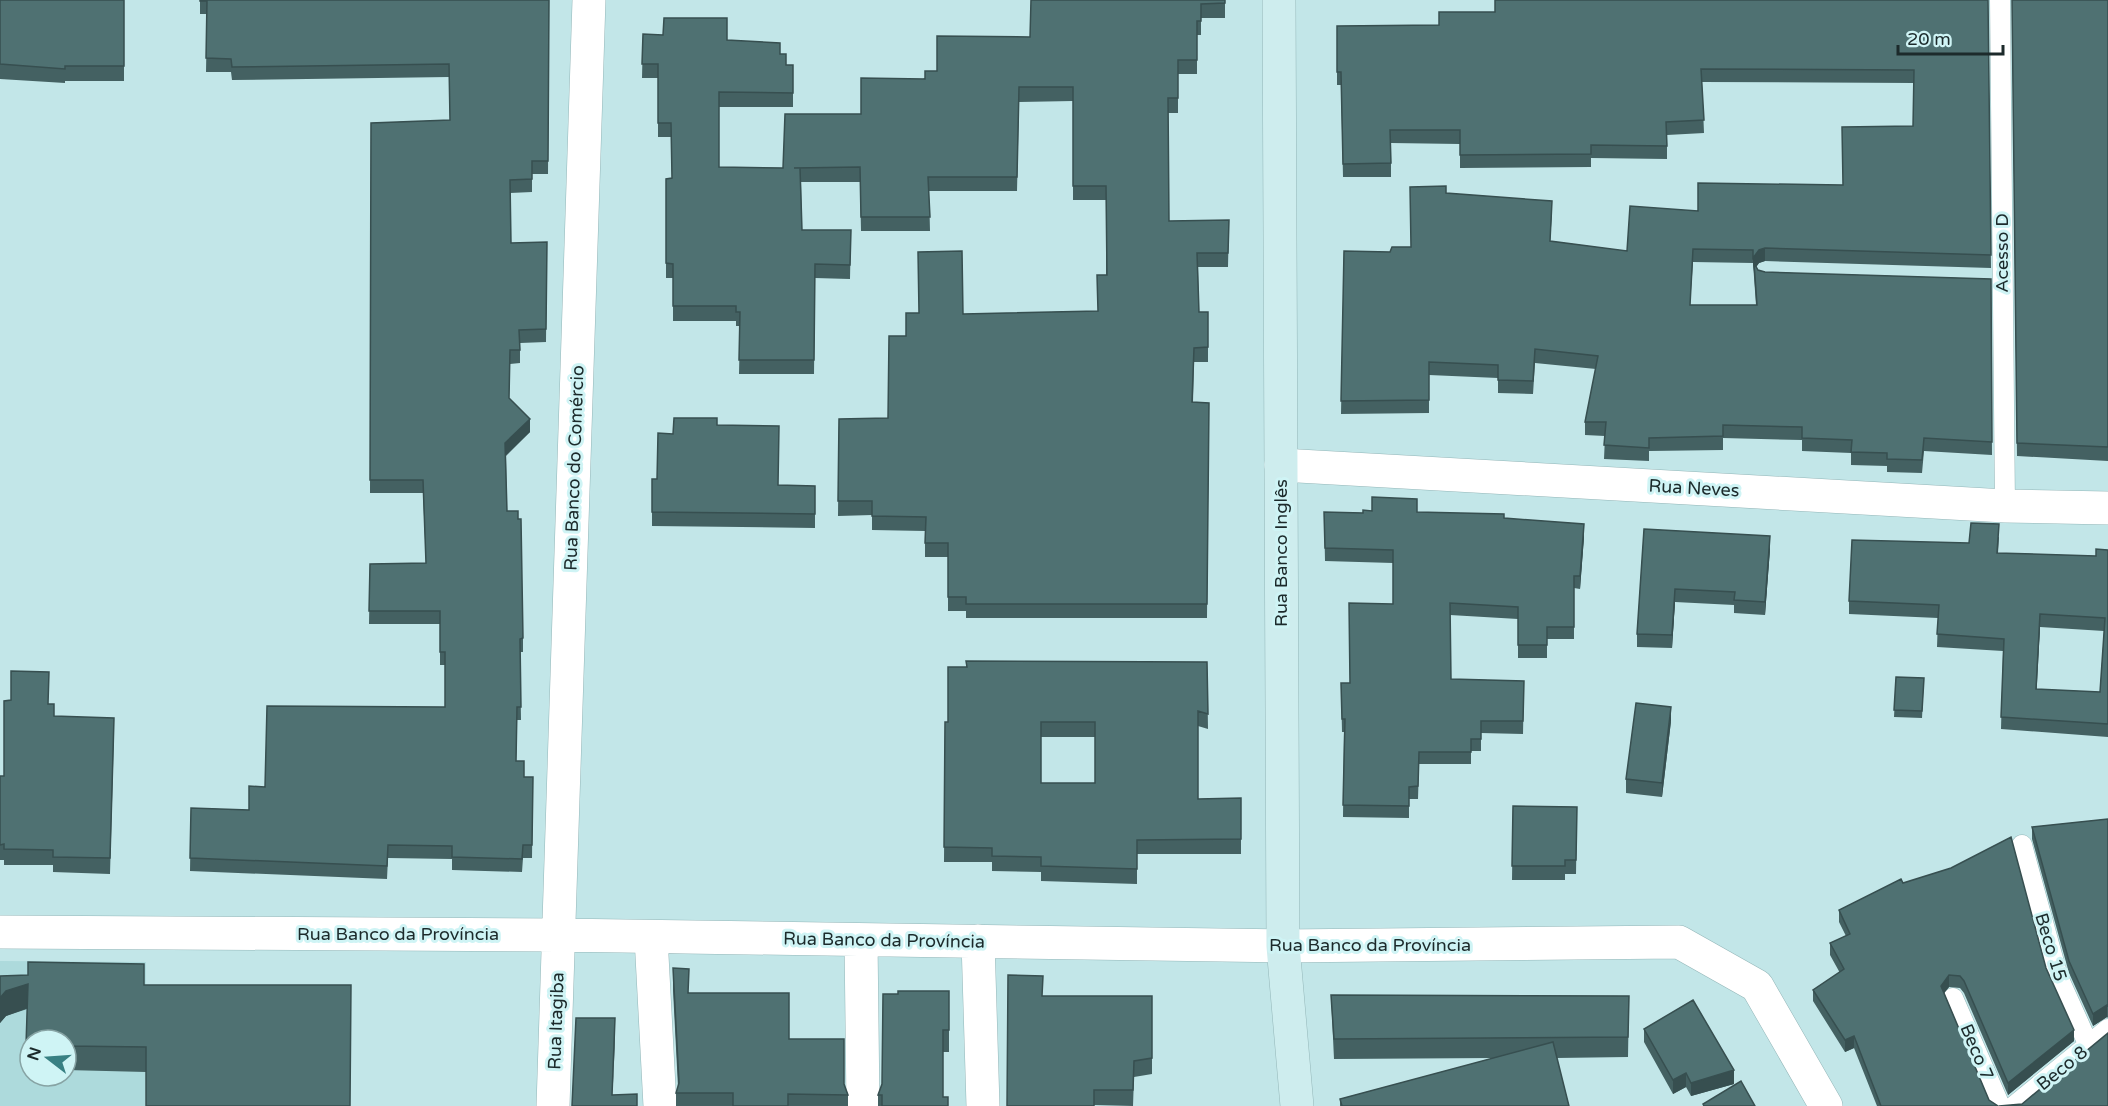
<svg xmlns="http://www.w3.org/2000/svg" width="2108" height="1106" font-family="'Varela Round',sans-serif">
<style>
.built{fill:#addadc;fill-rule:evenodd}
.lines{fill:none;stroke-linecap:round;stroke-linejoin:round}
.lane-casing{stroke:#93b6b8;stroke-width:21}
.street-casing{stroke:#93b6b8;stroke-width:34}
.secondary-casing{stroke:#93b6b8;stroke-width:34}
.lane{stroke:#fff;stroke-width:20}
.street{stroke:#fff;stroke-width:33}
.secondary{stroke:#ceedee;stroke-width:33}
.wall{fill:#446162;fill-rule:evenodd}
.shaded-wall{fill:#374f50}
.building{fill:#4f7172;stroke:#374f50;stroke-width:1.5;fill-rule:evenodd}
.labels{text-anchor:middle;stroke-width:6;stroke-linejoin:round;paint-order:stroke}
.street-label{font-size:18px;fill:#1c2a2b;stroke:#cff4f5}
</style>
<rect width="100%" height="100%" fill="#c2e6e8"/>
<path class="built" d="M0,961l146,1 -1,144h-145zM30,1040h36v36h-36z"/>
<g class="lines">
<defs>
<path id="lane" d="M2000,0l5,506
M2022,845l36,132 31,69
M1953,998l47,108
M2014,1106l94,-77"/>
<path id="street" d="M1281,465l724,41 103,2
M0,932l558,3 725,11 396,-4 78,44 69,120
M651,937l9,169
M861,940l2,166
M978,941l5,165
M553,1106l36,-1106"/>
<path id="secondary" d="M1279,0l4,946 14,160"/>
</defs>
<use href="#lane" class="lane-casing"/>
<use href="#street" class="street-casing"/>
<use href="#secondary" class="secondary-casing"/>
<use href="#lane" class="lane"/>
<use href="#street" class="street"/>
<use href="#secondary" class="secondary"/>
</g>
<path class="wall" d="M0,0h124v81h-59v2l-65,-4z
M200,0h349l-1,174h-16v18l-22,1 1,50 36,-1 -1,100 -26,1v20l-10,1 -1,34 21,34 -24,24 1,55 16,127v14h-3l1,68h-4l-1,41 8,16h9l-1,81h-9l-1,14 -70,-2v-11l-64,-1 -1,21 -197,-8 1,-63 58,2 16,-23 180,-80v-42h-5v-41h-71l1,-60 56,-1 -3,-70h-53l1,-370 79,-3 -1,-43 -217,3 -1,-8h-25l1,-58h-7z
M1031,0h194v18h-24v17h-4v39h-19v39h-10l1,108 60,-1 -1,47h-30l1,45h9v50h-14l-1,40 16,1 -2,215h-241v-7h-18v-54h-23v-26l-53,-1v-15l-34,1 1,-97 49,-1 18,-82 57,-22 135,-3 8,-36v-75h-33v-99l-54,1 -2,89h-88l1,40h-69l-1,-49h-59l1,48h49l-1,49 -35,-1 -1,96h-75l1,-48h-4v-5h-63v-43h-7v-99l6,-1 -1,-41h-13v-59h-16l1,-44 84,6 53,14 6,11h7v42h-74v60l64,1 78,-54 76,-43 93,-34z
M1988,0l3,268 -226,-7 -6,2 -3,4 2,3 7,2 226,7 1,176 -68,-4 -2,22 -35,-1v-6l-36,-1v-12l-49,-2v-11l-79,-2v12l-74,1v10l-45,-2 1,-23 -20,-1v-13l11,-53 -61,-6 -2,31 -35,-1v-15l-69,-3v38l-88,1 3,-163 46,1 21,-5 35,-54 106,21 -2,27 77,10 71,-40 145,-26 70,-59 1,-43 -212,-1 2,51 -37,2v24l-76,-1v9l-131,1v-24l-69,-1v34h-48l-2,-92h-4v-59l102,-1 56,-13zM1693,262l60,1 3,42h-66z
M2012,0h96v461l-91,-5z
M717,425l61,60 37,1v42l-163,-2v-47h5l16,-45z
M1324,512l39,1 54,-1 87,6 80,19 -4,52 -6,-1v51h-27v19h-29v-39l-68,-4 1,64 73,2 -1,53 -42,-1v18h-10v13h-52l-1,35h-9v19l-66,-1 1,-85h-2l-1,-49h9l43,-79v-41l-68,-2z
M1644,529l126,20 -5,66 -31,-2v-8l-59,-3 -3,46 -35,-1v-13z
M1999,537l-1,16 98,3 12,-6v187l-107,-8 2,-78 -66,-4 1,-29 -89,-4v-13l120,-58zM2040,627l64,4 -4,61 -64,-3z
M1207,662l1,67 -10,-3v73l43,-1v56h-104v30l-96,-3v-9l-49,-1v-9h-48l1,-140h3zM1041,737h54v46h-54z
M1896,677l28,1 -2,40 -28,-1z
M48,704l6,12 60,17 -4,141 -57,-2v-7h-49v-5h-4v-84h4z
M1671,721l-9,76 -36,-4v-14z
M1513,806l64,1 -1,67h-11v6h-53z
M2108,819v199l-1,-1 -14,9 -24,-53 -37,-134v-12z
M1903,883l143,85 28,73 -66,54 -44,-102 -4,-5 -11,-1 -5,6 45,107 9,6h-121l-23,-58 -9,4 -32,-51v-11l27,-17 -10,-18v-12l16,-7 -7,-14v-12z
M673,968l16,25 100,46 55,45 4,11v11h-172v-13l2,-6 -5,-97z
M0,976l144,9h207l-205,87 -80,-2v-30h-36v30h-4l1,-61 -21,7 -6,7z
M949,991v61h-6v45l5,9h-70v-11l4,-11 16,-90z
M1331,995l298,1 -1,61 -72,1 13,48h-229v-7l154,-41 -160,1z
M1043,996h109v78l-18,3 -1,29 -39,-1z
M1644,1029l90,55 -43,12 -5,-9 -13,7 -29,-52z"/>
<path class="shaded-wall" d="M1765,248v13l-6,2 -5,7v-7l-1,8v-13l6,-8z
M530,419v13l-25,24v-13z
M1584,524v13l-4,52v-13z
M1770,536v13l-5,66v-13z
M1675,589v13l-3,46v-13z
M2040,614v13l-4,75v-13z
M1671,707v14l-9,76v-14z
M1949,975v12l-8,10v-11z
M28,984v24l-22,8 -6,7v-25l6,-7z
M2107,1005v12l-14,9v-12z
M615,1018v21l-3,67z
M2074,1030v11l-66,54v-12z
M1854,1036v12l-9,4v-12z
M1734,1070v14l-43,12v-13z
M1686,1073v14l-13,7v-14z"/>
<path class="building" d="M0,0h124v66h-59v3l-65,-5z
M200,0h349l-1,161h-16v18l-22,1 1,63 36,-1 -1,87 -27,1 1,20h-10l-1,48 21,21 -25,24 2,68h11v8h3l2,119 -3,1 1,68h-4l-1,54h8v16h9l-1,68h-9l-1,14 -70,-2v-11l-64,-1 -1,21 -197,-8 1,-50 58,2v-24l16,1 2,-81 178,1v-55h-5v-41h-71l1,-47 56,-1 -3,-83h-53l1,-357 79,-3 -1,-56 -217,3 -1,-8 -25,-1 1,-57h-7z
M1031,0h194v3l-24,1v17h-4v39h-19v38h-10l1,123 60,-1 -1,33h-31l2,59h9v35l-14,1 -2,54 17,1 -2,201h-241v-7h-18v-54h-23l1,-26 -54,-1v-15h-34l1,-82 49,-1 1,-82h17v-23h13l-1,-61 44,-1 1,63 135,-3 -1,-36h10l-1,-89h-33v-99h-54l-2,90h-89l2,40h-69l-1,-50 -66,1h6l2,62h49l-1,35 -35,-1 -1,96h-75l1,-48h-4v-6h-63v-42l-7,-1v-84l6,-1 -1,-55h-13v-59h-16l1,-30 20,1 1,-17h63v22l53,3v11h6v11h7v28l-74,-1v75l64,1 2,-54h76v-36l64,1v-8h12v-35l93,1z
M1495,0h493l3,255 -226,-7 -6,2 -6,8v-8l-60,-1 -3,56h67l-3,-42 4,7 7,2 226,7 1,163 -68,-4 -2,22 -35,-1v-6l-36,-1 1,-12 -50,-2v-11l-79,-2v11l-74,2v10l-45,-3 2,-23h-21l13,-66 -63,-7 -2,32 -35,-1v-15l-69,-3v38l-88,1 3,-150 46,1 2,-5h19l-1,-60 36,-1v7l106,8 -2,40 77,10 3,-45 68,5v-28l145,2 -1,-58 71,-1 1,-56 -213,-1 3,51 -38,2 1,24 -76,-1v9l-131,1v-25h-70l1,33 -48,1 -2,-92h-4v-46l102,-1v-13h56z
M2012,0h96v447l-91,-4z
M674,418h43v7l62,1 -1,59 37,1v28l-163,-2v-33h5l1,-46 15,1z
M1372,497l45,2v13l87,2v4l80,6 -4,52h-6v51h-27v18h-29v-38l-68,-4 1,76 73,2 -1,40h-42v18h-10v13h-52l-1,34 -9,1v19l-66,-1 2,-86h-3l-1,-36h9l-1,-80 44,1v-54l-68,-2 -1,-36 39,1v-3l9,1z
M1971,523l28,1 -2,29 99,3v-7l12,1v174l-107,-7 3,-78 -67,-5 2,-29 -90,-4 3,-61 117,3zM2040,614l65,4 -5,74 -64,-3z
M1644,529l126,7 -5,66 -31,-2 1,-8 -60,-3 -3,46 -35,-1z
M966,661l241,1 1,52 -10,-3v88l43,-1v41l-104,1v29l-96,-3v-9l-49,-1v-8l-48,-1 1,-125h3v-55h19zM1041,722h54v61h-54z
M11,671l38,1 -1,32h6v12l60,2 -4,140 -57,-1v-7l-49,-1v-5l-4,1v-69h4v-75l7,-1z
M1896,677l28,1 -2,33 -28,-1z
M1636,703l35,4 -9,76 -36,-4z
M1513,806l64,1 -1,53h-11v6h-53z
M2108,819v187l-1,-1 -14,9 -24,-53 -37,-134z
M2011,837l35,131 28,62 -66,53 -44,-102 -4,-5 -11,-1 -8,11 48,114 9,6h-117l-27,-70 -9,4 -32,-50 31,-21 -14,-26 20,-9 -11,-24 62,-31 2,4 48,-15z
M28,962l116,2v21h207l-1,121h-204v-59l-80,-1v-6h-36v5h-4l2,-61 -22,7 -6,7v-22l28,-1z
M673,968l16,1 -1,24h101v46h55v45l4,11 -60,-1v12h-55v-13h-57l3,-10z
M1008,975l35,1 -1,20h110v62l-18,3 -1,29h-39v16h-87z
M898,991h51v39h-6v67h5v9h-66v-11h-4l4,-11 1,-90h15z
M1331,995l298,1 -1,41 -294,2z
M1693,1000l41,70 -43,13 -5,-10 -13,7 -29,-51z
M576,1018h39l-3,77 25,-1v12h-65z
M2108,1033v73h-109l23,-2z
M1553,1042l16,64h-227l-2,-7z
M1741,1081l14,25h-51l-1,-2z"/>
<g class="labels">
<g class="street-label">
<text transform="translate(2002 253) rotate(-90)" y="6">Acesso D</text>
<text transform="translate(574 468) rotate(-88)" y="6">Rua Banco do Comércio</text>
<text transform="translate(1694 488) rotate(3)" y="6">Rua Neves</text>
<text transform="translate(1281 553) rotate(-90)" y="6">Rua Banco Inglês</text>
<text x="398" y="940">Rua Banco da Província</text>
<text transform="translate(884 940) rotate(1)" y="6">Rua Banco da Província</text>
<text x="1370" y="951">Rua Banco da Província</text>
<text transform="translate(2051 947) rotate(73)" y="6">Beco 15</text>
<text transform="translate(556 1021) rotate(-88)" y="6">Rua Itagiba</text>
<text transform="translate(1977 1052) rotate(67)" y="6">Beco 7</text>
<text transform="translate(2062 1068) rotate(-39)" y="6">Beco 8</text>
</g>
</g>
<g transform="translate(48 1058) rotate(287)"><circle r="28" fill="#cff4f5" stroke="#87a3a4" stroke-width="1.5"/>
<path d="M0-4.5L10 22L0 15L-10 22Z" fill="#388083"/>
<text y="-9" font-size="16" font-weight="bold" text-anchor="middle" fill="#1c2a2b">N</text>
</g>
<path d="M1898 45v9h105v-9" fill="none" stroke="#1c2a2b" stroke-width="3"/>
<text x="1907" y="45" font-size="18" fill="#1c2a2b" stroke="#cff4f5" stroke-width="4.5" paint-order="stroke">20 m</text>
</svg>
